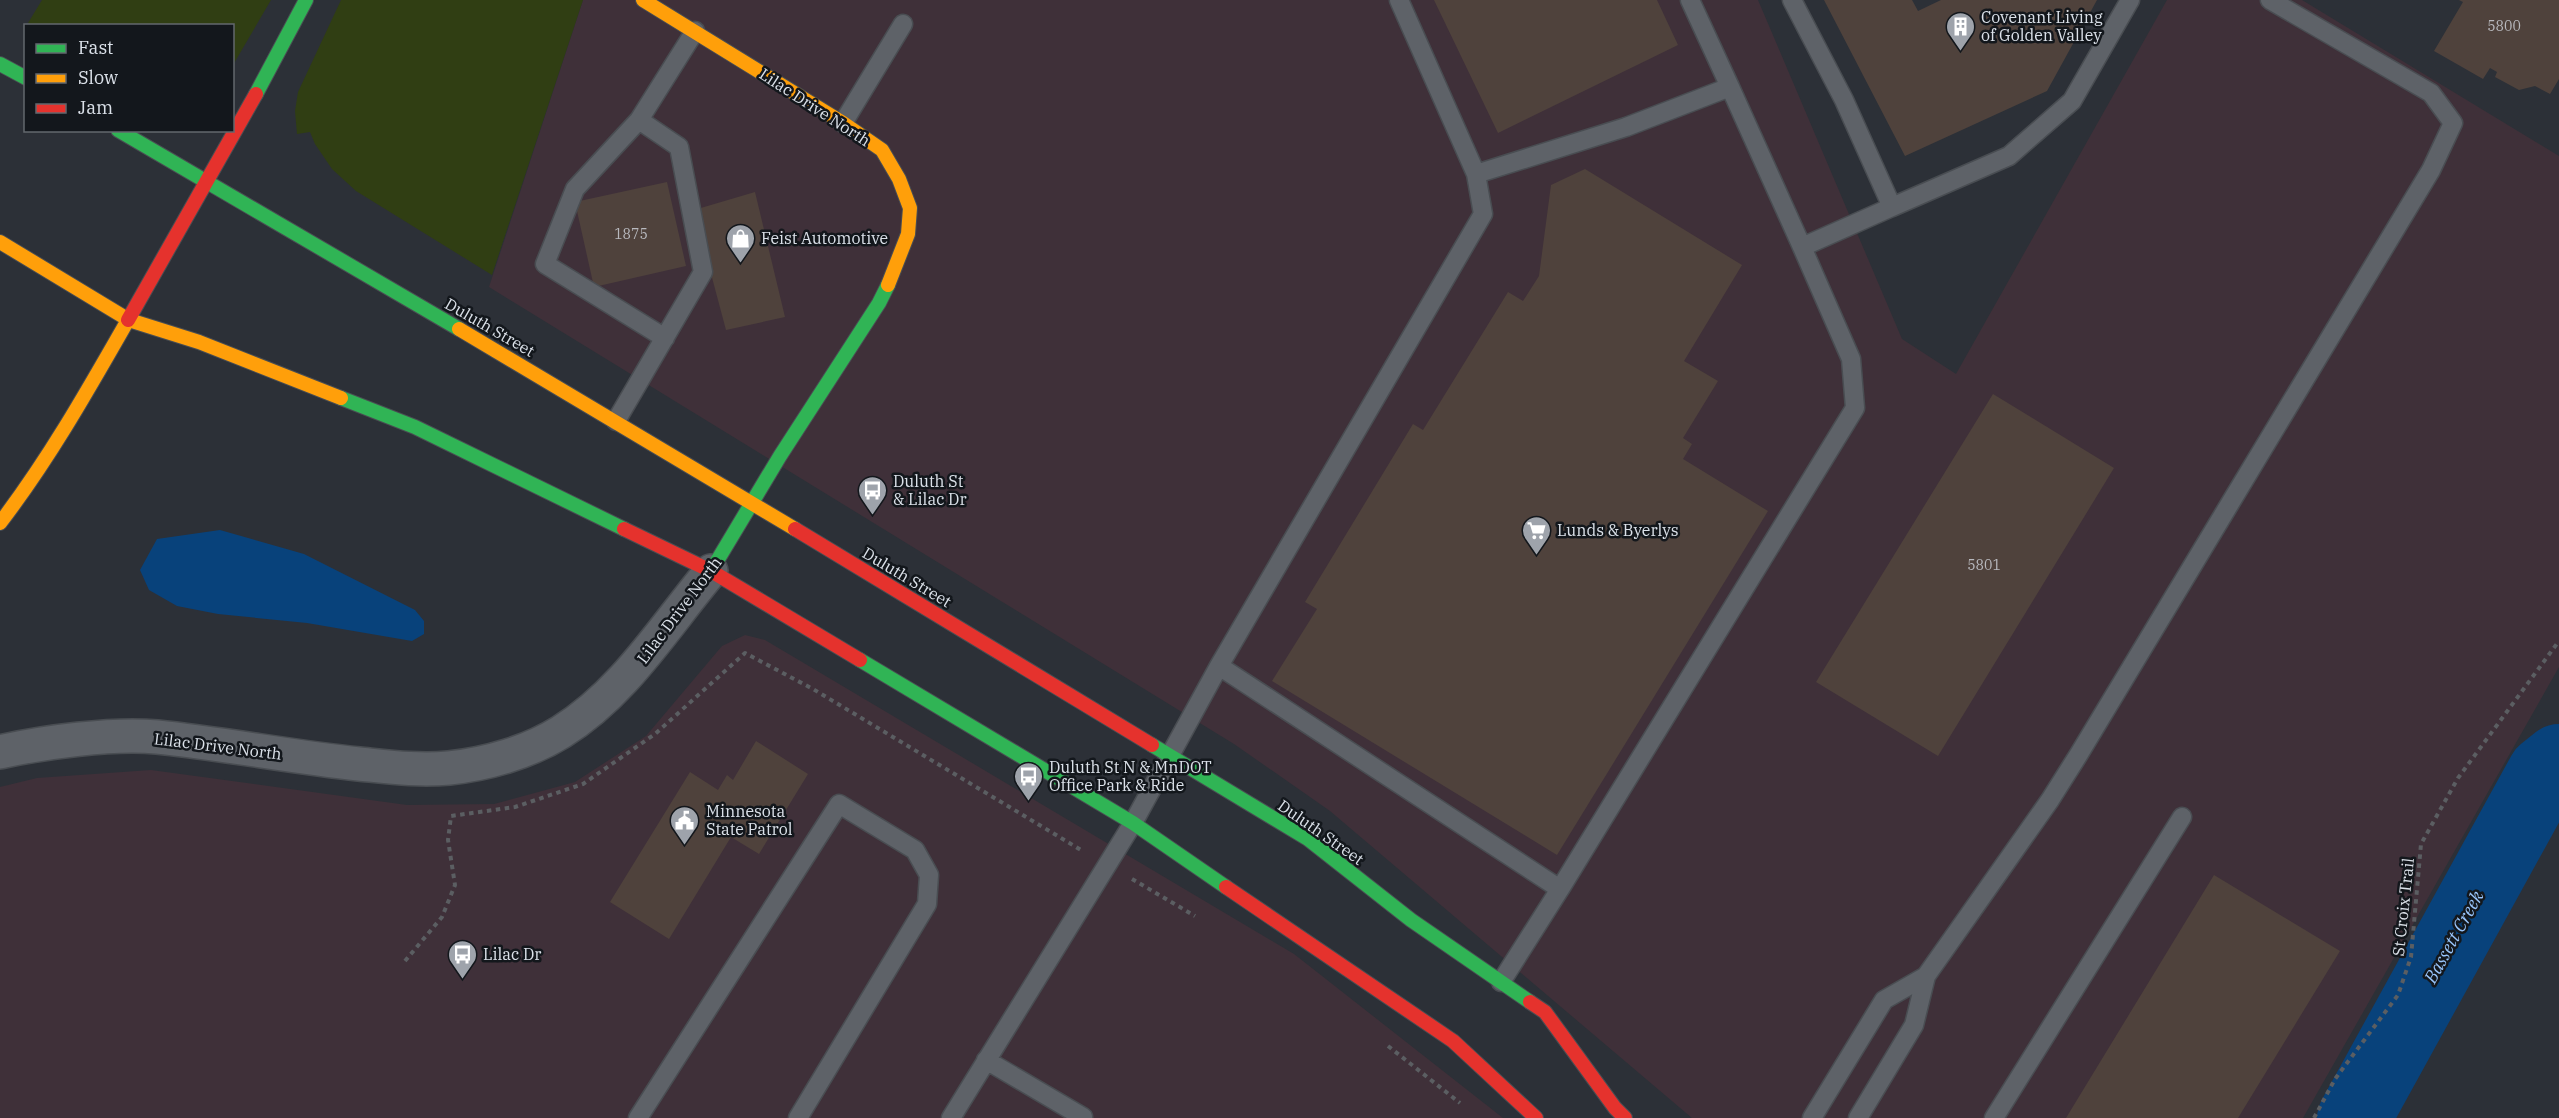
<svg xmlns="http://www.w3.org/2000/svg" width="2559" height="1118" font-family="'IBM Plex Serif',serif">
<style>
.commercial{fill:#3f3039}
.green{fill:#303e13}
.water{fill:#08427b}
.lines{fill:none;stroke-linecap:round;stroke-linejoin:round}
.river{stroke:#08427b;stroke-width:74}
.building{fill:#4f423c}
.lane-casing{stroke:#494d52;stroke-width:21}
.street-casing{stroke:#494d52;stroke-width:36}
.fast-casing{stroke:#494d52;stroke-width:16}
.slow-casing{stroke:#494d52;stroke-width:16}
.jam-casing{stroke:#494d52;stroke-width:16}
.path{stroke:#5b5e62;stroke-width:4;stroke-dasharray:4.5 4.5;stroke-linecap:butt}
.lane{stroke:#5e6268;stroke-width:18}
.street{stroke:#5e6268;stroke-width:33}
.fast{stroke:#30b455;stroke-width:14}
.slow{stroke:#ff9f0a;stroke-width:14}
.jam{stroke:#e5322d;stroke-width:14}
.labels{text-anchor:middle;stroke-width:5;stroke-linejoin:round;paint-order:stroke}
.number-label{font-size:14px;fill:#b8b9be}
.poi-label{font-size:16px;fill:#dbe1e9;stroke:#13171c;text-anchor:start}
.street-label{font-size:16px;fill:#dbe1e9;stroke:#13171c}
.water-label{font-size:18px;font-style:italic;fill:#98c4fa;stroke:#13171c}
</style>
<rect width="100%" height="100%" fill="#2c3037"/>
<path class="commercial" d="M583,0h1175l144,339 54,35 211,-374h135l257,156v511l-256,451h-611l-362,-307 -96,-67 -745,-457z
M745,635l20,5 529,314 209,164h-1503v-331l37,-9 114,-8 256,35 87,-1 81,-22 71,-46 76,-90z"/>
<path class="green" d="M42,0h229l-38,65 -1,-39 -200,-1 -4,-2z
M341,0h242l-91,275 -136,-84 -24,-22 -17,-25 -5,-12 -13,2 -2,-23 3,-19z"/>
<path class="water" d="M220,530l84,24 111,56 9,11v13l-12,7 -105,-18 -89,-9 -41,-8 -28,-16 -9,-20 17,-31z"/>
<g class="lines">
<path class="river" d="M2354,1118l190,-345 15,-12"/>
</g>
<path class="building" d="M1434,0h223l21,45 -180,88z
M1824,0h88l6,11 23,-11h156l-50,91 -142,65z
M2459,0h100v79l-9,15 -15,-8 -16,4 -24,-13 2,-5 -7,-4 -7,11 -49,-28 29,-49z
M1585,169l157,96 -58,96 34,20 -35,57 9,6 -9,15 85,52 -211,344 -285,-174 45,-72 -12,-7 108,-178 10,6 85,-138 15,9 16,-25 12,-91z
M667,182l19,84 -92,21 -19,-85z
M755,192l30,125 -59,13 -32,-120z
M1993,394l121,74 -176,288 -122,-74z
M756,741l52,33 -49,80 -28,-17 -62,102 -59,-37 80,-130 28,18 9,-15 6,5z
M2214,875l126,76 -102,167h-172z"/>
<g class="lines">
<defs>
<path id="lane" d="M1690,0l40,87
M1792,0l52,100 48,107 117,-51 63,-55 58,-101
M639,120l-64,69 -30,75 120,74
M843,123l60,-99
M1476,174l150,-47 104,-40 72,160 90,-40
M616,421l87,-149 -24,-125 -40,-27 56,-89
M1219,666l341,223 -59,93
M1560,889l295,-481 -4,-49 -49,-112
M986,1060l97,57
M638,1118l201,-314 76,46 14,25 -2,29 -129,214
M951,1118l182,-295 86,-157 264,-452 -7,-40 -77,-174
M1812,1118l72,-118 42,-24
M1858,1118l56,-93 12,-49 124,-176 29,-46 352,-584 22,-47 -22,-30 -161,-93
M1994,1118l188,-301"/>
<path id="street" d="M0,752c44,-10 112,-19 157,-15 68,7 135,20 202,27 30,3 60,7 90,4 38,-4 80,-16 112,-36 63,-39 103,-105 150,-161"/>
<path id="fast" d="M0,64l26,14
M256,94l50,-94
M118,130l341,199
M341,398l74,29 209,102
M711,571l69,-115 99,-153 9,-18
M860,660l273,163 93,64
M1152,745l156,94 103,81 119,82"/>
<path id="slow" d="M643,0l200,123 39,27 17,29 11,29 -2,26 -20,51
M0,242l129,78 70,22 142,56
M459,329l336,200
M0,523c49,-64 88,-133 128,-203"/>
<path id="jam" d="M128,320l128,-226
M624,529l87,42 149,89
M795,529l357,216
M1226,887l227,154 83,77
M1530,1002l15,10 70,96 10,10"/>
</defs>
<use href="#lane" class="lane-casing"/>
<use href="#street" class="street-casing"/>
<use href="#fast" class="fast-casing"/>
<use href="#slow" class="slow-casing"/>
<use href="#jam" class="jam-casing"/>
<path class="path" d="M1132,879l63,37
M405,961l37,-44 13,-32 -7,-45 3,-24 64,-9 68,-23 72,-50 90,-81 68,36 268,161
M1388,1046l72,57
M2314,1118l21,-39 63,-84 13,-38 10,-113 37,-66 101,-137"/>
<use href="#lane" class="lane"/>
<use href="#street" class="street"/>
<use href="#fast" class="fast"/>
<use href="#slow" class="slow"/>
<use href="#jam" class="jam"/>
</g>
<defs>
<symbol id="building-pin" viewBox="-11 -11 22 30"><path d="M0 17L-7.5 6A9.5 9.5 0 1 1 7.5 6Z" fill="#9ea3ab" stroke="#13171c"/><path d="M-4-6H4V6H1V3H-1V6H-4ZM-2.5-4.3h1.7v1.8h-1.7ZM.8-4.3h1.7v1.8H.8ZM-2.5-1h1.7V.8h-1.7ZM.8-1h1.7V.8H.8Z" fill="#fff"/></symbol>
<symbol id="shop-pin" viewBox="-11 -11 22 30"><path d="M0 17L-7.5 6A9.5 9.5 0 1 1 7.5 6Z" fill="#9ea3ab" stroke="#13171c"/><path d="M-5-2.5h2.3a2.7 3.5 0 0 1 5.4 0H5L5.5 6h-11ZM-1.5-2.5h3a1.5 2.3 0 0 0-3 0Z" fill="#fff"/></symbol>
<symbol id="bus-pin" viewBox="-11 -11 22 30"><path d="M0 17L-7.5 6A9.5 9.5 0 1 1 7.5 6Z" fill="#9ea3ab" stroke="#13171c"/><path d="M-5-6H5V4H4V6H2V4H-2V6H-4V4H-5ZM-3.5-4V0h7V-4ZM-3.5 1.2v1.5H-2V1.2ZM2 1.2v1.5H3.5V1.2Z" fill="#fff"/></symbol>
<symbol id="supermarket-pin" viewBox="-11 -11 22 30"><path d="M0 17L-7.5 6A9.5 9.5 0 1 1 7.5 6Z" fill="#9ea3ab" stroke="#13171c"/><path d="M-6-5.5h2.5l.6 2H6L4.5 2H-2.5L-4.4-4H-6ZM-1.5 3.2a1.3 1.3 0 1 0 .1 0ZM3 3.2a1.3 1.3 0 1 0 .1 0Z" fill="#fff"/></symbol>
<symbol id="civic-pin" viewBox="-11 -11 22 30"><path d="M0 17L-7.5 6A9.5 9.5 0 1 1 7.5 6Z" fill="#9ea3ab" stroke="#13171c"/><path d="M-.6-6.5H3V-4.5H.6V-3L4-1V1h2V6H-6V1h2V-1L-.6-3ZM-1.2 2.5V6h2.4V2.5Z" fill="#fff"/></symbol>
</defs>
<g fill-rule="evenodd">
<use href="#building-pin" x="1944" y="10" width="33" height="45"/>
<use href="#shop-pin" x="724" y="222" width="33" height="45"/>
<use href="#bus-pin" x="856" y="474" width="33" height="45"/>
<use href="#supermarket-pin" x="1520" y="514" width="33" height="45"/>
<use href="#bus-pin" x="1012" y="760" width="33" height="45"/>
<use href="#civic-pin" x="668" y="804" width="33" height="45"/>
<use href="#bus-pin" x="446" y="938" width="33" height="45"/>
</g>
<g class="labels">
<g class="number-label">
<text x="2504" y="31">5800</text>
<text x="631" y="239">1875</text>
<text x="1984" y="570">5801</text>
</g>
<g class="poi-label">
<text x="1981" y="23">Covenant Living<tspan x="1981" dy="18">of Golden Valley</tspan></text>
<text x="761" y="244">Feist Automotive</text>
<text x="893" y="487">Duluth St<tspan x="893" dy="18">&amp; Lilac Dr</tspan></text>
<text x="1557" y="536">Lunds &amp; Byerlys</text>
<text x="1049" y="773">Duluth St N &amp; MnDOT<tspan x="1049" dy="18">Office Park &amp; Ride</tspan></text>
<text x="706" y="817">Minnesota<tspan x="706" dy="18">State Patrol</tspan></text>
<text x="483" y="960">Lilac Dr</text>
</g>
<g class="street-label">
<text transform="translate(815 107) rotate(33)" y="6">Lilac Drive North</text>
<text transform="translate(490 327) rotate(30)" y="6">Duluth Street</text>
<text transform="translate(907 577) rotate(31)" y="6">Duluth Street</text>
<text transform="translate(679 610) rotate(-53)" y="6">Lilac Drive North</text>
<text transform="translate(218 746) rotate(7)" y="6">Lilac Drive North</text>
<text transform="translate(1321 832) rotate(35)" y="6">Duluth Street</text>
<text transform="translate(2403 907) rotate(-84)" y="6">St Croix Trail</text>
</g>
<g class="water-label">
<text transform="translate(2454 937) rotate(-61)" y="6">Bassett Creek</text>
</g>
</g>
<rect x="24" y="24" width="210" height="108" fill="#13171c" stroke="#63686e" stroke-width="1.5"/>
<rect x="36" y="44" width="30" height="9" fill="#30b455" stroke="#63686e" stroke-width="1.5"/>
<text x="78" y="54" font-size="18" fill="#dbe1e9">Fast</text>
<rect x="36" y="74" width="30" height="9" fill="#ff9f0a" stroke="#63686e" stroke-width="1.5"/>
<text x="78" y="84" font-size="18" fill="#dbe1e9">Slow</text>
<rect x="36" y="104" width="30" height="9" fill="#e5322d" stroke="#63686e" stroke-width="1.5"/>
<text x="78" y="114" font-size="18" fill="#dbe1e9">Jam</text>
</svg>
